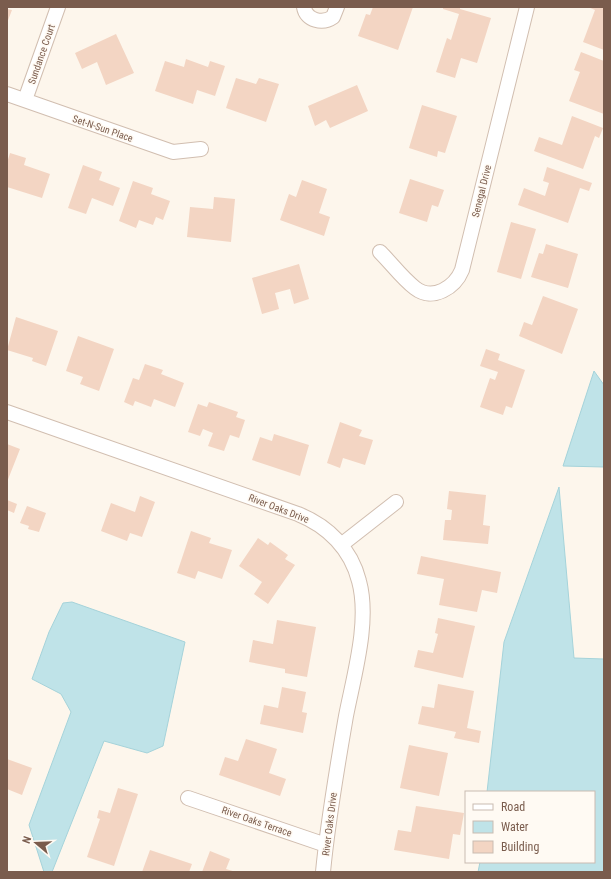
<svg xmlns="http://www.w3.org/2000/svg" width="611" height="879" font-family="'Roboto Condensed',sans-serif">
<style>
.water{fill:#bfe3e8;stroke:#a5d3da}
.building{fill:#f3d5c3}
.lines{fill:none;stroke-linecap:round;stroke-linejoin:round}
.street-casing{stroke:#d1beb0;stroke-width:16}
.street{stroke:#fff;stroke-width:14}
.labels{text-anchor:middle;stroke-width:3;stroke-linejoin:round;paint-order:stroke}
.street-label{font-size:10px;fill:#7a5c4d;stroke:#fffaf3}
</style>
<rect width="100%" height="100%" fill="#fdf6ec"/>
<path class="water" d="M594,371l10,14v82l-41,-1z
M559,487l15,171 30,1v213h-126l2,-10h114v-70h-107l17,-150z
M72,602l113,40 -22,104 -16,7 -43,-12 -52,131h-8l-15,-47 42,-113 -10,-18 -29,-15 17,-47 14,-29z"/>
<path class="building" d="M373,7h40l-15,43 -40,-14 8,-22 4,1z
M443,7h17v2l31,9 -14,45 -16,-5 -6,20 -19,-6 11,-34 4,2 8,-26 -16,-5z
M588,7h16v43l-21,-8 12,-32z
M7,9l5,1 -5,13z
M116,34l18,39 -28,12 -9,-23 -15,7 -7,-16z
M581,52l23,9v53l-35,-13 11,-29 -6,-2z
M186,59l22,8 2,-6 15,5 -10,30 -18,-6 -4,14 -38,-13 10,-30 19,6z
M236,78l20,6 3,-6 20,6 -13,38 -40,-14z
M357,85l11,26 -38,17 -4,-8 -11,6 -7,-20z
M422,105l35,11 -12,37 -7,-2 -1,6 -28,-9z
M572,116l31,12 -4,10 -4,-2 -12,33 -49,-18 5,-14 23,8z
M10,153l16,5 -2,7 26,9 -8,24 -35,-11v-24z
M83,165l19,7 -3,8 21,8 -7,18 -21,-8 -6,16 -18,-6z
M547,167l45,16 -3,8 -9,-3 -12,35 -50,-18 6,-17 21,8 4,-13 -6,-2z
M410,179l34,11 -6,17 -6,-2 -5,17 -28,-9z
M302,180l25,9 -8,24 11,4 -6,19 -44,-16 9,-26 7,3z
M133,181l20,7 -2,6 19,7 -7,19 -7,-3 -3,8 -14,-5 -3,8 -17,-7z
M214,197l21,2 -4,43 -44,-5 3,-30 23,2z
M511,222l25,7 -15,50 -24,-7z
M546,244l32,10 -10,34 -37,-11 8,-24 4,1z
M299,264l10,35 -15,5 -4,-15 -15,4 4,16 -17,5 -10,-36z
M543,296l35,13 -16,45 -43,-18 5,-14 8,3z
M16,317l42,14 -12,35 -14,-5 1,-3 -26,-8z
M78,336l36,13 -15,42 -19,-7 3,-7 -17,-6z
M486,349l14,5 -2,6 27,10 -13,38 -6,-2 -3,9 -23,-8 10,-29 5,2 3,-8 -18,-6z
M145,364l18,6 -2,4 23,9 -9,24 -21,-8 -3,8 -16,-6 -2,5 -9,-4 9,-24 6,2z
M209,402l29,10 -2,5 9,3 -6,18 -9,-3 -6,16 -16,-5 5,-13 -10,-4 -3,7 -12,-4 10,-28 9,3z
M340,422l22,8 -3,6 14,4 -8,25 -22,-7 -3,10 -13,-5z
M274,434l35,11 -9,31 -48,-16 8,-23 12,4z
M7,444l13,5 -13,33z
M449,491l37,4 -3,30 7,1 -2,18 -45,-4 2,-20h6l1,-10 -5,-1z
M140,496l15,6 -13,35 -12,-4 -3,8 -26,-10 10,-28 24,9z
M7,500l10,4 -3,9 -7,-3z
M27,506l19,7 -7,19 -11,-3 1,-3 -9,-3z
M191,531l20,7 -2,5 23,7 -10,29 -24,-8 -3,8 -18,-6z
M258,538l10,7 2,-3 18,13 -3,4 10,6 -27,39 -14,-10 8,-12 -23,-16z
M421,556l80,16 -4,21 -15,-3 -5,22 -38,-7 5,-26 -27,-5z
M438,618l37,8 -12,52 -49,-11 4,-17 15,3 5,-19 -3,-1z
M277,620l39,7 -9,50 -22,-4v-4l-36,-7 4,-22 20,4z
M438,684l36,7 -7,37 14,3 -2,12 -25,-5 2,-6 -38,-8 4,-18 12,2z
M282,687l24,5 -4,20 5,1 -4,20 -43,-9 4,-19 14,3z
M246,739l31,10 -8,24 17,6 -6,17 -61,-21 6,-18 13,4z
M409,745l39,8 -9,43 -39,-8z
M7,759l25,9 -10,27 -15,-6z
M118,788l20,6 -24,72 -27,-9 13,-38 -3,-1 2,-8 11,3z
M416,806l48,7 -4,22 -7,-1 -4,25 -55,-9 4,-20 13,2z
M150,850l42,14 -3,8h-47z
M210,851l20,8 -4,10 10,3h-34z"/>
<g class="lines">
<defs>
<path id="street" d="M304,7c2,14 19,17 29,10l4,-10
M7,94l166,58 28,-3
M25,100l33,-93
M380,252c12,12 22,26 35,36 18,14 40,-1 47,-18l65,-263
M7,412l291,102c30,12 53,35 61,67 11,40 -5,94 -13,135 -9,52 -18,103 -23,156
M341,545l55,-43
M188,798l138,47"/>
</defs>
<use href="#street" class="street-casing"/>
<use href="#street" class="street"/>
</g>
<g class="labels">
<g class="street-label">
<text transform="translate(41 54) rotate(-71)" y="4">Sundance Court</text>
<text transform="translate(103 128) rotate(19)" y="4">Set-N-Sun Place</text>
<text transform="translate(481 191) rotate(-76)" y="4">Senegal Drive</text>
<text transform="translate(279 508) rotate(21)" y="4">River Oaks Drive</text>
<text transform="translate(257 821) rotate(19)" y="4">River Oaks Terrace</text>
<text transform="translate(329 824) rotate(-83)" y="4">River Oaks Drive</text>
</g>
</g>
<rect width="611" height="879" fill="none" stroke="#7a5c4d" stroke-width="16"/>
<rect x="465" y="791" width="130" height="72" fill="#fffaf3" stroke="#cabbb1"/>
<rect x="473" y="804" width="20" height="6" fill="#ffffff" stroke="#cabbb1"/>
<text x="501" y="811" font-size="12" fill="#7a5c4d">Road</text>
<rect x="473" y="821" width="20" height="12" fill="#bfe3e8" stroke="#cabbb1"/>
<text x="501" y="831" font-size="12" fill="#7a5c4d">Water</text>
<rect x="473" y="841" width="20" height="12" fill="#f3d5c3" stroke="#cabbb1"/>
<text x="501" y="851" font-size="12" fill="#7a5c4d">Building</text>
<g transform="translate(36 843) rotate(289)" stroke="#fffaf3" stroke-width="3" paint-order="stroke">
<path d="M0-3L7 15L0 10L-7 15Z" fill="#7a5c4d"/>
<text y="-6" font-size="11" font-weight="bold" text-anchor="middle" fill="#7a5c4d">N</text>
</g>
</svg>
